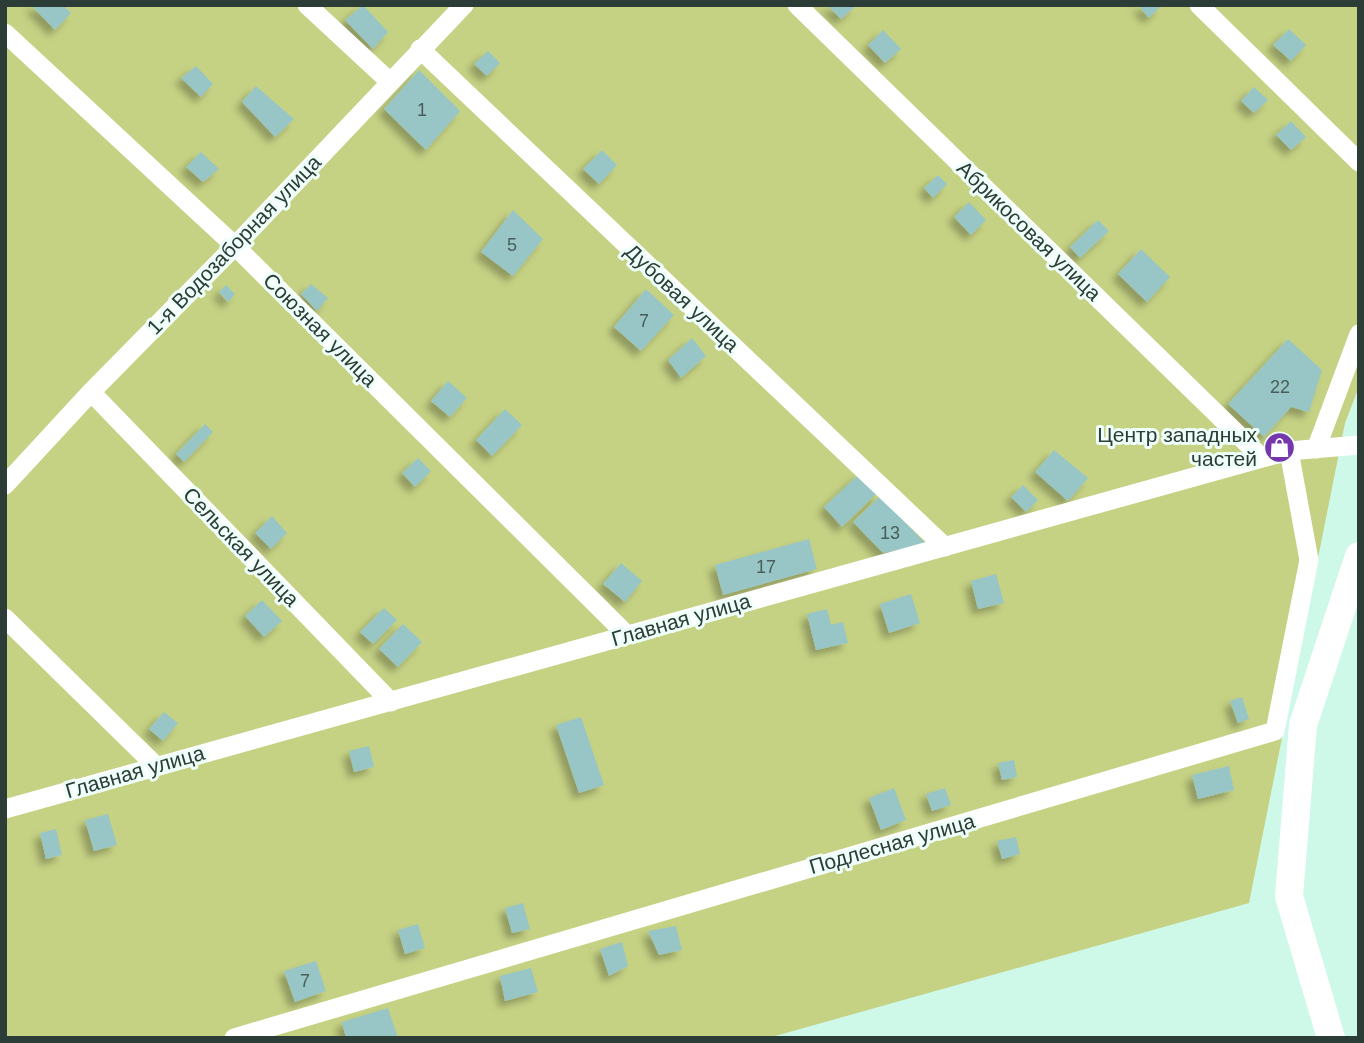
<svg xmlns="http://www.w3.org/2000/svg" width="1364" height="1043" font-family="Arial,sans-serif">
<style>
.green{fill:#c5d183}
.building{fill:#98c6c6;filter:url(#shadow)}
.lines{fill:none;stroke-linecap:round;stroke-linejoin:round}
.minor{stroke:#fff;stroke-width:19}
.secondary{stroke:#fff;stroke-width:28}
.labels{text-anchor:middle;stroke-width:6;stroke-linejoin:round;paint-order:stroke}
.number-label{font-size:18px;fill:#475e5a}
.street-label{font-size:21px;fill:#2c3c36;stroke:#eefef8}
.poi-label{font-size:21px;fill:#2c3c36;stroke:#eefef8;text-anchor:end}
</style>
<defs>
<filter id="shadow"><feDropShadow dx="-6" dy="6" stdDeviation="3.5" flood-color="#0004"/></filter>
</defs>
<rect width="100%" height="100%" fill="#cef8e8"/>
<path class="green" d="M5,5h1354v382l-14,36 -96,480 -481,135h-763z"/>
<path class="building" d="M31,5h32l8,8 -16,17z
M363,5l25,27 -15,17 -28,-29z
M827,5h30l-16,14z
M1138,5h24l-13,13z
M1289,29l17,16 -15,16 -18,-16z
M883,30l18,19 -16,14 -17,-18z
M488,51l12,12 -13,13 -13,-12z
M196,66l17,18 -12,13 -20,-19z
M419,70l41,41 -34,39 -42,-41z
M256,86l38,33 -19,18 -33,-35z
M1254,87l14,13 -14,13 -13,-12z
M1291,121l15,16 -15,13 -15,-15z
M602,150l15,15 -18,19 -16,-15z
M201,152l18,17 -16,13 -17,-15z
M938,175l9,9 -14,14 -9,-10z
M969,202l17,18 -15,15 -17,-18z
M513,210l30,29 -30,37 -32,-24z
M1098,220l11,11 -29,27 -10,-11z
M1141,249l29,28 -23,25 -29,-28z
M311,284l17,14 -11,13 -16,-17z
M226,285l9,9 -7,8 -9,-10z
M646,289l28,26 -33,36 -27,-24z
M692,338l14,18 -25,22 -13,-18z
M1288,339l34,31 -13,42 -18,-5 -27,30 -36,-33z
M448,381l19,17 -17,19 -19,-16z
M505,409l17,16 -30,31 -16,-16z
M205,424l8,8 -29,30 -8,-8z
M1054,450l34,28 -20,23 -33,-29z
M418,458l13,13 -16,16 -13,-14z
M860,473l18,19 -36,35 -18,-20z
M1023,485l15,15 -12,12 -15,-15z
M880,496l46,48 -43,9 -30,-31z
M272,516l15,17 -16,16 -16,-16z
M809,539l8,30 -94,26 -8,-30z
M621,563l21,18 -17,21 -22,-18z
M996,574l8,29 -26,6 -7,-28z
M911,594l9,29 -31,10 -9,-29z
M262,600l20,21 -18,16 -19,-21z
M384,608l13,12 -24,24 -13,-12z
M827,609l4,16 12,-3 5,21 -32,7 -9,-36z
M403,624l19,18 -24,25 -19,-18z
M1242,697l7,22 -11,4 -8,-22z
M164,712l14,11 -15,18 -14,-12z
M581,717l23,68 -25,8 -23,-68z
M369,746l5,21 -20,5 -5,-21z
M1014,760l3,17 -15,3 -4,-17z
M1229,766l5,24 -36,9 -6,-24z
M894,788l12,32 -25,10 -12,-32z
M945,788l6,17 -19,6 -6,-17z
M108,814l9,31 -23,6 -9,-31z
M56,829l6,26 -16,4 -6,-26z
M1016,837l4,17 -18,5 -5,-18z
M523,903l7,26 -18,4 -7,-25z
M418,924l7,24 -20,6 -7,-24z
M676,926l6,24 -23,5 -11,-24z
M622,942l6,24 -19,10 -9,-27z
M316,961l10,30 -31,11 -11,-31z
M531,968l7,24 -33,9 -5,-25z
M388,1008l10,30h-52l-4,-16z"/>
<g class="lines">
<path class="minor" d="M307,5l82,76
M797,5l465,453
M1199,5l160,157
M5,33l230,213 392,389
M420,49l525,498
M91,392l300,310
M1316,449l43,-115
M5,485l86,-93 144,-146 229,-241
M5,618l151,148
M5,809l1257,-351 27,-7 70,-6
M234,1038l1041,-307 34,-171 -20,-109"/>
<path class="secondary" d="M1331,1038l-42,-142 14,-171 56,-169"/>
</g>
<defs>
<symbol id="shop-disc" viewBox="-11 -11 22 22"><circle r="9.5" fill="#7637ac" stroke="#eefef8"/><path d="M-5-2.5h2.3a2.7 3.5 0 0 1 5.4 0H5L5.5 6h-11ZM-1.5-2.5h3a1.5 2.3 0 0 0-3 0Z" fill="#fff"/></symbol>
</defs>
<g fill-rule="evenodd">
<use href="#shop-disc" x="1262" y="430" width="35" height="35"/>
</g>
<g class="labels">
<g class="number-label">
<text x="422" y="116">1</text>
<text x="512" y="251">5</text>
<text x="644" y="327">7</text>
<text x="1280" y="393">22</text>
<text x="890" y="539">13</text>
<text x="766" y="573">17</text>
<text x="305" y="987">7</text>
</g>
<g class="street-label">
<text transform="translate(1029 231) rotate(44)" y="7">Абрикосовая улица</text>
<text transform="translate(234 245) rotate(-46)" y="7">1-я Водозаборная улица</text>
<text transform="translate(682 298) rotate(43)" y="7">Дубовая улица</text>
<text transform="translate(320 330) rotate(45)" y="7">Союзная улица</text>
<text transform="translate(241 547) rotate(46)" y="7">Сельская улица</text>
<text transform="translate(681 620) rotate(-16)" y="7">Главная улица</text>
<text transform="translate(135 772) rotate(-16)" y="7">Главная улица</text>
<text transform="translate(892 844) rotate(-16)" y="7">Подлесная улица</text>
</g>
<g class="poi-label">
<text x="1257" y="442">Центр западных<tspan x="1257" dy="24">частей</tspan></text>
</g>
</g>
<rect width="1364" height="1043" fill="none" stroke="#2c3c36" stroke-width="14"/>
</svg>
